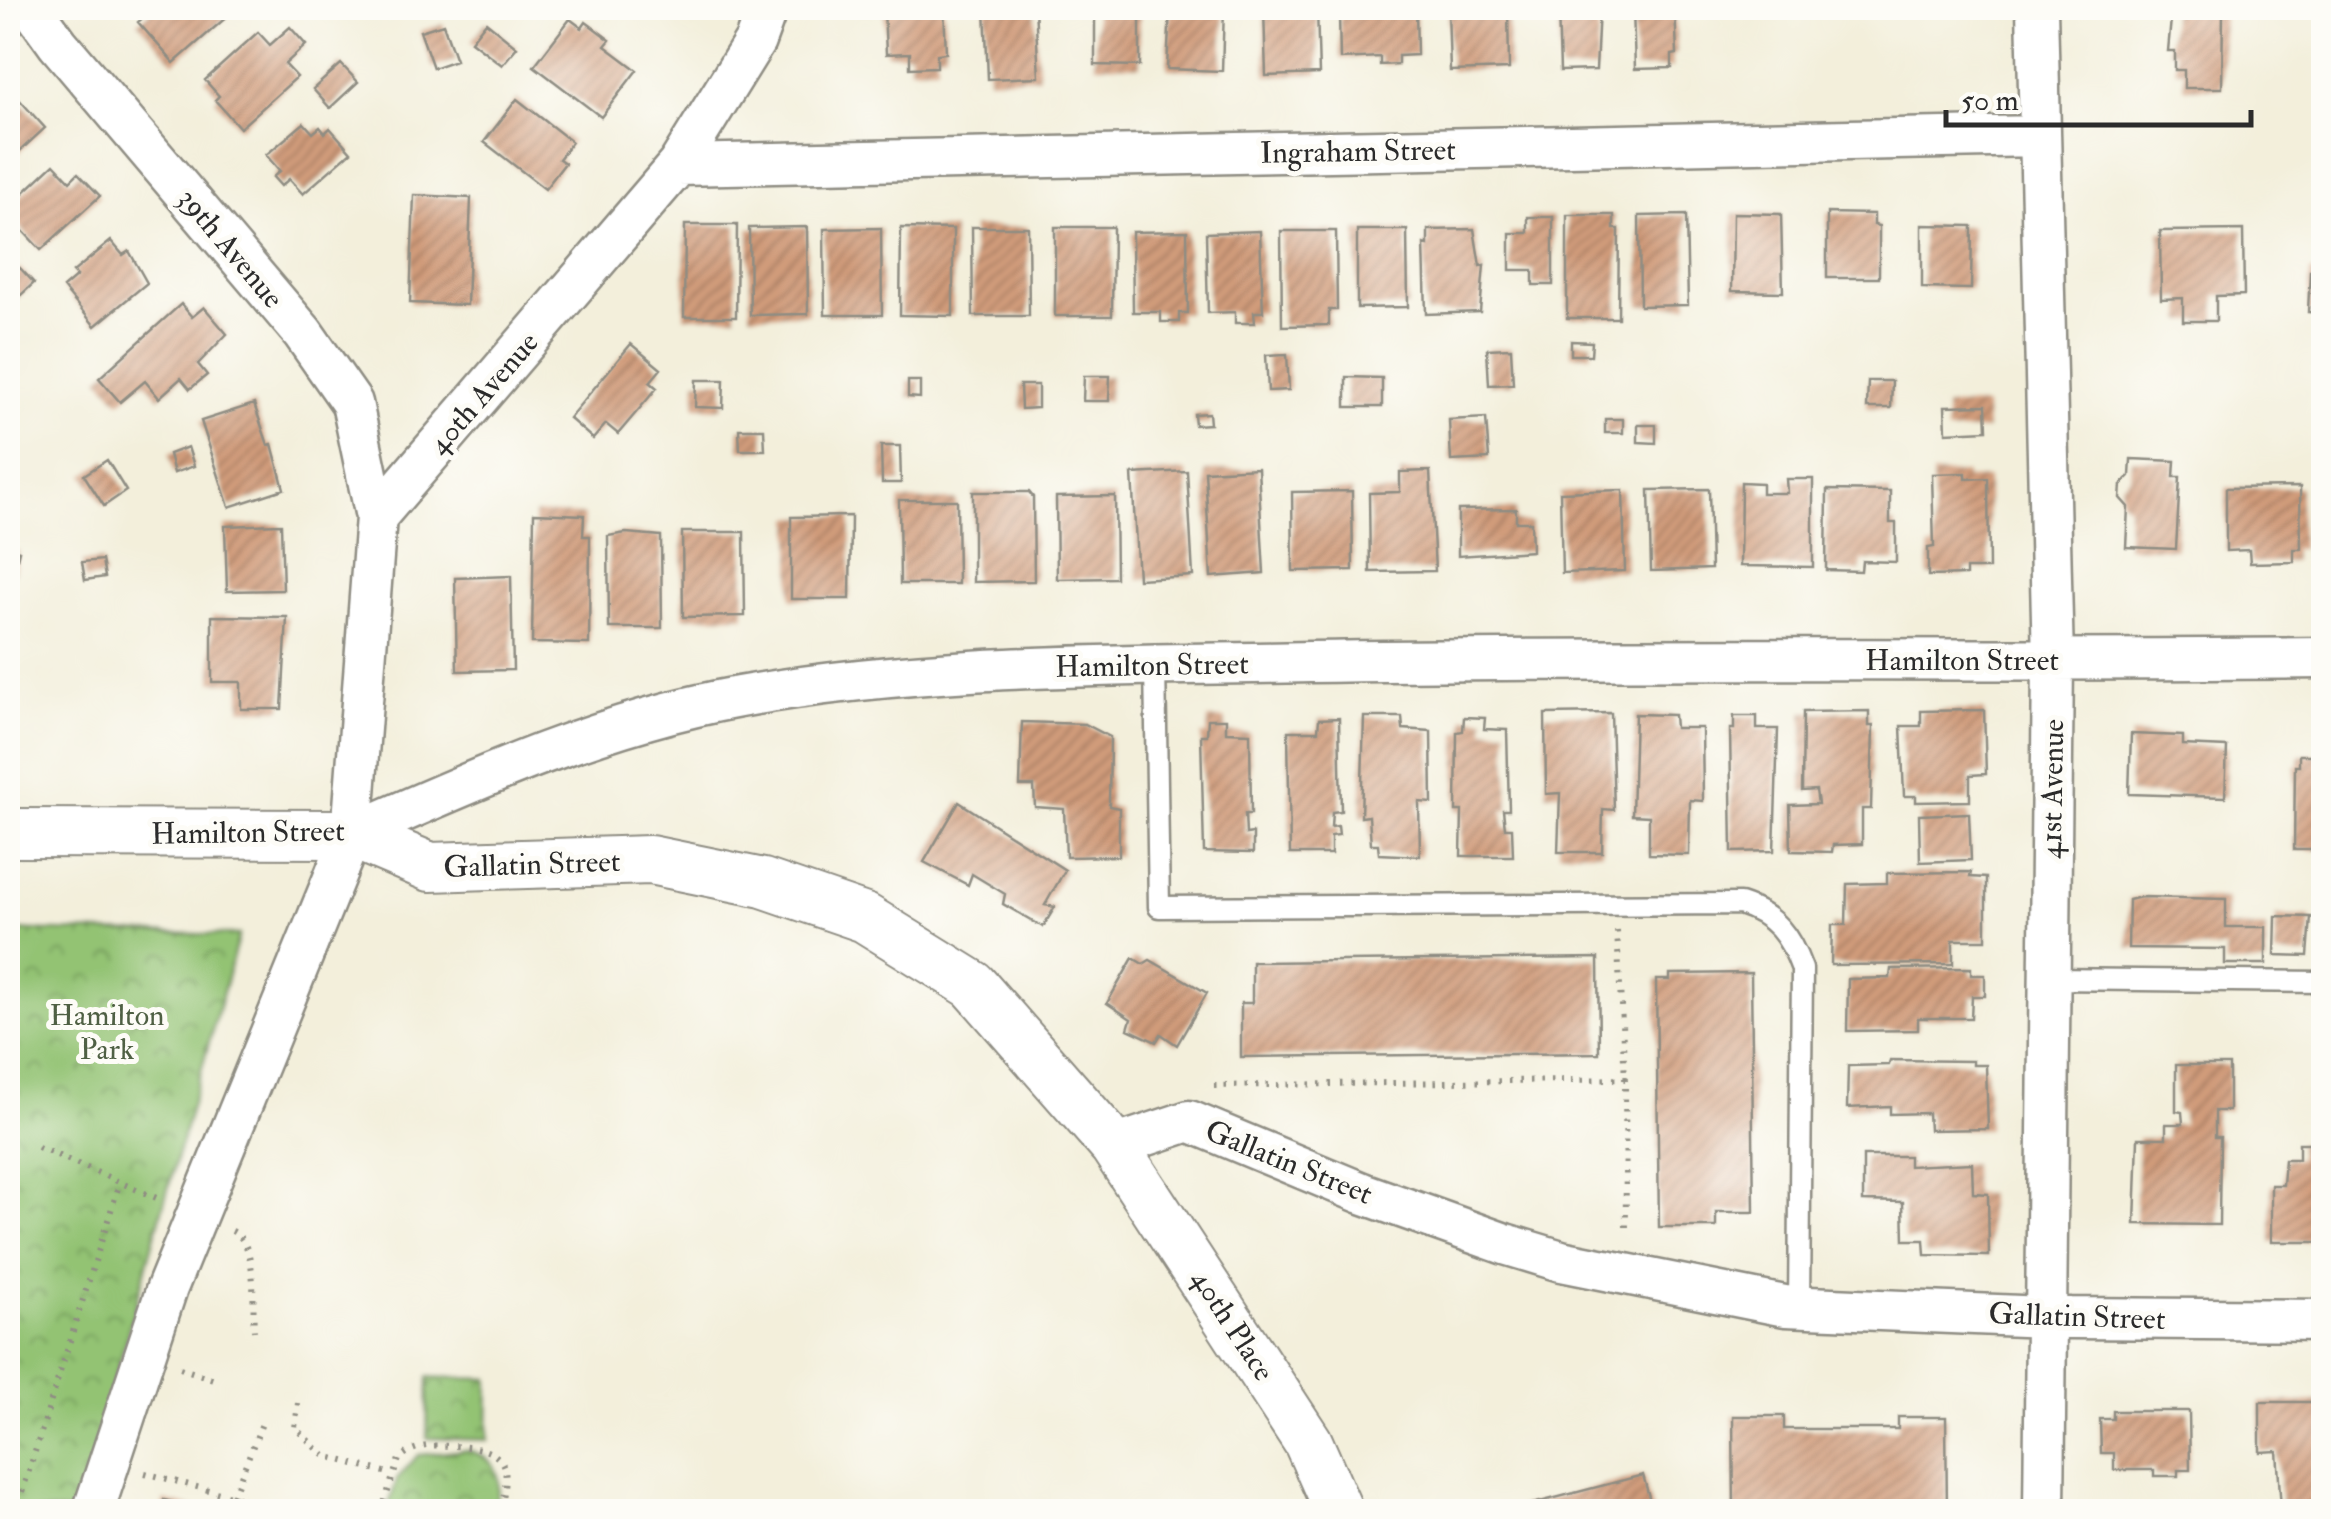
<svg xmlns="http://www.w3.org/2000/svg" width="2331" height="1519" font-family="'IM FELL Double Pica',serif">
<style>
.park{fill:url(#park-crowns);stroke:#5f774f;stroke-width:2.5}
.building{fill:url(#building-hatch)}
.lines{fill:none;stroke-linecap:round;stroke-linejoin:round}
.service-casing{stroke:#8f8d83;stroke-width:25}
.minor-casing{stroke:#8f8d83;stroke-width:45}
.tertiary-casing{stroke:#8f8d83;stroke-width:52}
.path{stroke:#8f8d83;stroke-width:6;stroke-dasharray:2.5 8;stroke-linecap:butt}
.service{stroke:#fff;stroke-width:20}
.minor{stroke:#fff;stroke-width:40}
.tertiary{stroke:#fff;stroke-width:48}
.labels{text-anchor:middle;stroke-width:10;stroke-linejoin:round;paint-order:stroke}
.street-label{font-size:30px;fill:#2b2b2b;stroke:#fdfcf7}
.park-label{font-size:30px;fill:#4f6044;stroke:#fdfcf7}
</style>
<defs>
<pattern id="park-crowns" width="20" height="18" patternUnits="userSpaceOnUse" patternTransform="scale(2.5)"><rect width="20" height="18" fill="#93c373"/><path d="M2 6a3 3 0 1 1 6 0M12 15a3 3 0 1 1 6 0" fill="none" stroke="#789f5f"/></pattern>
<pattern id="building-hatch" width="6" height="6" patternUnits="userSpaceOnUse" patternTransform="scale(2.5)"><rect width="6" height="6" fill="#d09b7a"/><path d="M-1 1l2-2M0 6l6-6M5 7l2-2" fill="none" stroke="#a97f64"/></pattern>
</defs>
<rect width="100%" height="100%" fill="#fdfcf7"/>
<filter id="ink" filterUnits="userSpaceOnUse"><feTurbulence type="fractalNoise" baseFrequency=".01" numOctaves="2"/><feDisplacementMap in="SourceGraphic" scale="20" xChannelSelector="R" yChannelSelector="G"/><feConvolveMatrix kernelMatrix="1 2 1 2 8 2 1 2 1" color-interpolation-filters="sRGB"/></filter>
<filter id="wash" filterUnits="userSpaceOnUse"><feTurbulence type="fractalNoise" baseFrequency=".0048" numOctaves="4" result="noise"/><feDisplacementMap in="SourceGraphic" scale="40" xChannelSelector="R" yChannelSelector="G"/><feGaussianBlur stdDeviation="2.25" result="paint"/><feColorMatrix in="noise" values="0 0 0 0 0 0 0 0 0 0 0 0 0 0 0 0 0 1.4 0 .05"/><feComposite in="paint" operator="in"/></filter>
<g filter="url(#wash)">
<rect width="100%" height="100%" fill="#f3efdb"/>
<path class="park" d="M8,930l231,5 -161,576 -70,1z
M428,1377l61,2 -1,61 -61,-2z
M468,1450c34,11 36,31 25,61h-106l10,-32 21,-24z"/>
<g id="blocks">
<path class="building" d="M154,8h83l-63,55 -36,-41z
M884,8h60l2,45 -9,1v13l-27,1v-15l-24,1z
M985,8h50l4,69 -51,2z
M1095,8h45v58l-45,-1z
M1170,8h54l-2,63 -55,-2z
M1264,8h53l2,66 -53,2z
M1363,8h53l1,47 -19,1v8l-18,1v-8l-40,2 -1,-45h21z
M1448,8h60l1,61 -59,2z
M1558,8h41l-3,62 -36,1z
M1633,8h42l2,46 -5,1v13l-37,1z
M2172,8h51l-1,80h-38v-18h-9v-19h-7z
M570,19l12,9 4,-6 24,18 -5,6 32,24 -36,47 -67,-51z
M486,22l31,25 -15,18 -31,-24z
M443,24l13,36 -23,8 -13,-37z
M290,27l16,18 -21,19 12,13 -57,51 -25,-28 4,-4 -14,-16 53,-48 12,13z
M341,64l17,18 -28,26 -17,-19z
M8,87l37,41 -37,34z
M517,99l55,43 -13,17 6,4 -20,26 -61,-47z
M304,123l9,10 7,-6 5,6 5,-5 21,24 -48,42 -14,-15 -8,7 -8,-9 7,-6 -14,-16z
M54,164l16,17 8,-8 22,23 -59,54 -33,-35v-8z
M414,195l57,3 -4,107 -57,-2z
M1733,213l48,1 2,78 -51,-1z
M1827,213l47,1v11l5,1v52h-52z
M1567,215h47v14h5l-1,89h-51z
M1686,215l2,90 -48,1 -1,-90z
M1528,217h25v68h-20v-15h-23v-37h18z
M685,225h52l-1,92h-52z
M1922,225l50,1 -1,63 -49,-1z
M807,227l1,87 -58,1 -1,-87z
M972,227h56l1,89h-56z
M1055,227h58l-1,89h-57z
M881,228l1,87h-57l-1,-86z
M901,228l52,1v87l-53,-1z
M1474,229l6,37 4,-1 -4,47 -54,2 -2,-70 4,1v-15z
M1357,230h50l1,77 -51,1z
M2243,230l1,65 -28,1v25h-33v-23l-22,1 -1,-68z
M1187,231l1,82h-9v9h-18v-10h-28l-1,-80z
M1260,231l3,81h-9l1,11h-20v-11l-27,1 -2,-80z
M1281,231h55l1,79h-8v15l-47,1z
M111,241l12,14 6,-4 18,32 -52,43 -32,-38 14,-12 -4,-4z
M20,268l14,15 -26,24v-28z
M2310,271l14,1v41l-16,-1z
M181,304l11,13 12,-10 23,27 -29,30 9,11 -17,14 -9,-11 -22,20 -14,-17 -25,21 -21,-24z
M1571,341l21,1 -1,13h-20z
M631,344l30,25 -11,13 7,6 -39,46 -12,-10 -13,15 -24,-21z
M1511,348l2,36 -24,1 -2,-36z
M1287,354l2,36 -21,1 -2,-36z
M1084,376h26l-1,25h-26z
M1346,377l36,1v29h-36z
M696,380h28l-1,28 -28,-1z
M908,381h12v17l-12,-1z
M1868,381h24l-1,27h-24z
M1020,385h18v23l-17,1z
M254,404l14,41 4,-1 12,45 -55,18 -28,-86z
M1986,405l1,25 -41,2 -1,-26z
M1209,413l1,11 -15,1 -1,-11z
M1486,418l3,41 -38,2 -2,-41z
M1605,419h18v14h-18z
M1638,425h18v18l-18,-1z
M739,429h25l1,21h-25z
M881,446h19l1,37h-19z
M188,447l6,19 -20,7 -5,-19z
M2131,459l44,2 -1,16h6l-4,72 -50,-2 2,-40 -8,-9 1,-13 9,-9z
M107,460l19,31 -22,15 -20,-31z
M1258,468l6,105 -53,4 -6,-106z
M1187,471l6,105 -55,3 -6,-105z
M1430,471l5,100 -65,1 -1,-79 31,-1v-20z
M1966,473v6l22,-1 1,91h-23v6l-38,1v-28l6,-1 -2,-73z
M1786,479h27v88l-73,-1 1,-84 21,1v10h25z
M2300,487l1,62h-7v13l-44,1 -1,-13 -23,1v-63z
M1709,489l2,80 -60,2 -2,-81z
M1623,490l2,81 -63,2 -2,-81z
M1827,490l63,1v32h6v39l-34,-1 -1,10 -35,-1z
M1352,491l1,79 -60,1 -1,-79z
M973,492h56l4,5 1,84 -61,1z
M1115,496l1,82 -59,1 -1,-82z
M899,500h58l1,84h-58z
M1516,509v13h15l1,29 -74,5v-46z
M534,513l50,2 -1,21h7l-1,108 -57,-1z
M851,516l-1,83h-59v-82z
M281,524l2,66 -56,1 -2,-65z
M682,532h62l1,84 -62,1z
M626,533l35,3 1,92h-53l-1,-92z
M8,548l11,3 -10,43h-1z
M102,560l3,17 -20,3 -3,-18z
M511,576l2,94 -56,1 -2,-93z
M212,616l75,1 -5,92h-41v-27h-29z
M1984,710l2,64 -16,1v26l-54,1v-6h-12l-3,-70h20v-15z
M1869,711v15h4l-2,83h-9v35l-29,1 -1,7 -41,-1 -1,-46 28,-1 -2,-14 -14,1 1,-79z
M1611,713l3,97 -11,-1 -1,43h-44l2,-59 -14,1 -1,-80z
M1635,714l39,1 1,13h27l1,73 -13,-1 -1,55 -40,-1v-38l-17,-1z
M1734,716h23v13h21l-4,122 -42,1 -2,-123h4z
M1364,717h38l1,12 28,2 1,72 -13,-1 1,54 -41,-2 -1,-10h-7l-2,-28 -8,1z
M1464,717l21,1 -1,11 23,1 2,80h-6l2,18h7l1,28h-52l1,-45h-6l1,-79 6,-1z
M1339,718l2,93 -9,1 -1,15 7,-1 1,9 -8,1v18h-41l-2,-123h30l1,-12z
M1208,719h18v13l24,1 1,81h-6l1,20 7,-1v20l-49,-1 -3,-117h6z
M1022,722l63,2 25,13 -1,69 10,2v48l-53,1 -2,-48 -29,-2 -1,-21h-14z
M2131,734l52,2v9l44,2 -2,50 -96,-3z
M2299,755h25v95h-30l1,-84h4z
M959,802l106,68 -20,35 10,2 -12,20 -40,-23 2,-10 -33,-20 -4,11 -44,-23z
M1969,813l2,47 -51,2 -1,-47z
M1971,872l-1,5 16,1v62h-33v24l-122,1 1,-40h14l1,-41 40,-1v-10z
M2141,897l85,2v28h40v37h-41v-15l-97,-1 1,-48z
M2276,916l35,1 -3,39 -33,-1z
M1133,958l10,6 7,-4 57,33 -30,52 -16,-11 -5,8 -28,-13 3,-10 -24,-16z
M1598,958l1,95 -358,4v-54h11v-41z
M1971,968v7h14v21h-13l-1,22h-53v12l-71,1 1,-52 42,-1 1,-9z
M1751,973l3,239h-38v15h-57l-3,-247h14v-6z
M1890,1060l83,1v4h13l2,64 -59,1 -1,-17 -38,1v-8l-43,2 1,-42 41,-1z
M2176,1065h53v46h-14v26h5l-1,88 -84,-1 3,-86h28v-14h17l-1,-12 -6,-1z
M2299,1143h25v99h-53v-57h12l2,-26h14z
M1863,1156h46v10l63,-3 1,30 15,1 1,62 -64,-1 -1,-15h-20l-1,-38 -40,-1z
M2260,1402h64v106h-43l-4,-57 -17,1z
M2113,1411h76l1,59h-12v6h-24v-6h-40v-17h-13l-1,-34h13z
M1733,1416h51v13h114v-12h48l1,95h-213z
M1643,1475l10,37h-144v-2z
M164,1500l40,10v2h-43z"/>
</g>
</g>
<g filter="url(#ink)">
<use href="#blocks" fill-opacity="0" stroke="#8f8d83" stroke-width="2.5"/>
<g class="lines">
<defs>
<path id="service" d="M1155,665l4,242 581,-3c35,11 50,32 62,65l-3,338
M2050,979l274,3"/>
<path id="minor" d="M32,8l26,36 245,289 49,70 24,114
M2037,8l16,653 -9,851
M678,165l1360,-29
M352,834c124,-55 253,-113 387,-137 189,-34 380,-31 571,-35 338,-6 675,0 1014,-4
M1114,1146l75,-25 173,72 143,51 56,17 224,45 286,12 253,2
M93,1512l74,-224 185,-454 24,-317 302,-352 77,-124 12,-33"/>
<path id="tertiary" d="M8,833l344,1 78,33 220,-7 113,23 102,35 108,67 141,161 194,296 31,70"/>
</defs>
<use href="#service" class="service-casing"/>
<use href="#minor" class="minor-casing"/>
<use href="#tertiary" class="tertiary-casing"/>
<path class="path" d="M1617,931l8,148
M1214,1086l411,-7 1,156
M38,1147l123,53
M232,1231c27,12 20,73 22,100
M180,1368l36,12
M298,1403l-3,25 30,28 67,18
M145,1473l145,39
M233,1496l30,-75
M16,1512l104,-330
M381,1512l18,-53c16,-15 32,-14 53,-13 49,1 64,15 47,66"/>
<use href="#service" class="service"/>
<use href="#minor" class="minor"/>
<use href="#tertiary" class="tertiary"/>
</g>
</g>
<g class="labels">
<g class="street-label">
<text transform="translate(1358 151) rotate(-1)" y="10">Ingraham Street</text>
<text transform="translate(231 248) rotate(50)" y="10">39th Avenue</text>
<text transform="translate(483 393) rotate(-49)" y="10">40th Avenue</text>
<text x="1962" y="670">Hamilton Street</text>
<text transform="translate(1152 665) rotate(-1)" y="10">Hamilton Street</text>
<text transform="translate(2052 789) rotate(-89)" y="10">41st Avenue</text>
<text transform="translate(248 832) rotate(-1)" y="10">Hamilton Street</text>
<text transform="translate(532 864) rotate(-2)" y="10">Gallatin Street</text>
<text transform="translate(1289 1162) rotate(22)" y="10">Gallatin Street</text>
<text transform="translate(2077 1316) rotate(2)" y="10">Gallatin Street</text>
<text transform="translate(1233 1325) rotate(57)" y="10">40th Place</text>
</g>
<g class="park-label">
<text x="107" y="1025">Hamilton<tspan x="107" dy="34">Park</tspan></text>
</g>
</g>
<rect width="2331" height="1519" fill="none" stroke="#fdfcf7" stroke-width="40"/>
<path d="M1946 110v15h305v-15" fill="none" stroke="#2b2b2b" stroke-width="5"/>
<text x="1961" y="110" font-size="30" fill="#2b2b2b" stroke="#fdfcf7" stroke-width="8" paint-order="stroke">50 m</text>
</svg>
